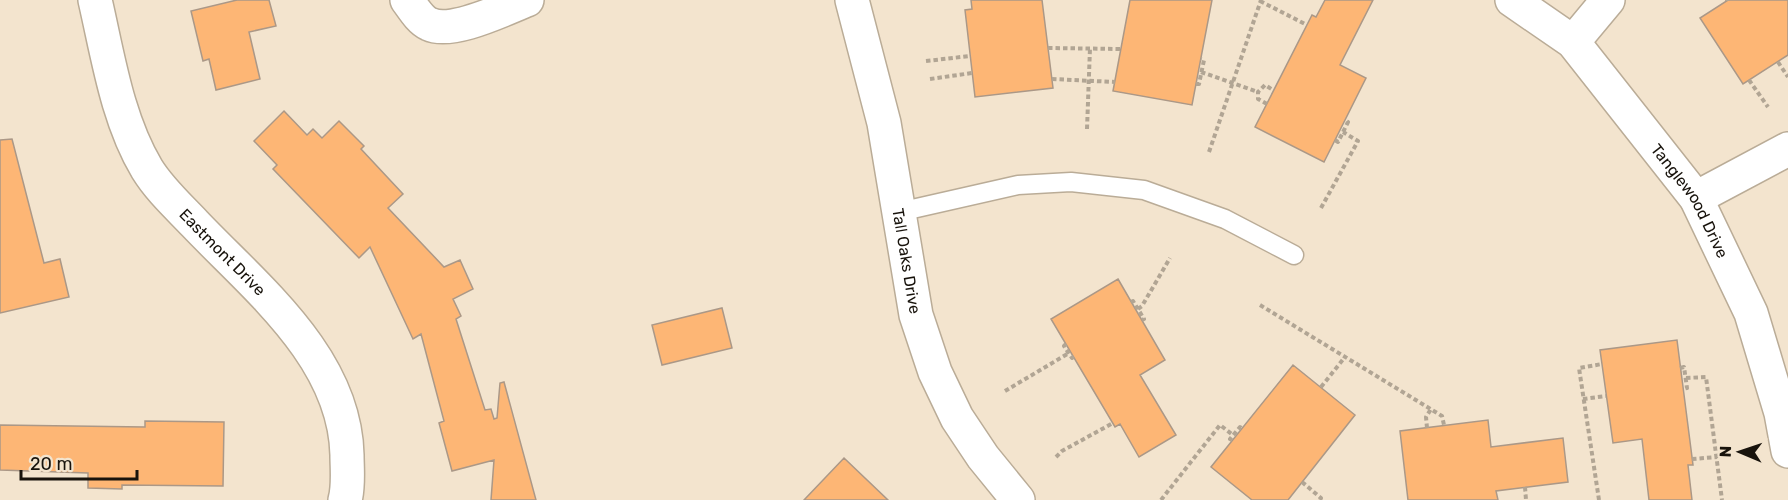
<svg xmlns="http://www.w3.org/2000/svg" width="1788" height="500" font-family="Rubik,sans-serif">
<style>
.building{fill:#fdb675;stroke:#ab9887;stroke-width:1.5}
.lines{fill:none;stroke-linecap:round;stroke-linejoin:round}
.lane-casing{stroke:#baac97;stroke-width:21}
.street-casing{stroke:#baac97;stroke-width:36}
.path{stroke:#b1a594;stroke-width:4;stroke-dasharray:4.5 3;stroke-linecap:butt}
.lane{stroke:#fff;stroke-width:18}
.street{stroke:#fff;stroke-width:33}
.labels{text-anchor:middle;stroke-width:4.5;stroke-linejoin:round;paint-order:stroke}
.street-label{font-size:16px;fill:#18130c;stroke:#f3e4ce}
</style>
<rect width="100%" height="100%" fill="#f3e4ce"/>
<path class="building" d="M237,0h32l7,26 -27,6 11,47 -44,11 -7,-31 -6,2 -12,-50z
M971,0h71l11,88 -78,9 -10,-87 7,-1z
M1130,0h82l-20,105 -79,-14z
M1325,0h48l-33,65 26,13 -42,84 -69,-35 57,-112 4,2z
M1728,0h60v55l-45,29 -43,-66z
M284,111l23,24 6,-6 9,9 17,-17 25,25 -3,3 42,45 -15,14 56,59 16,-7 13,29 -20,10 8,17 -5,3 29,91 6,-1 3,10 3,-1 3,-35 4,-1 32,118h-45l3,-40 -42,11 -13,-48 5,-2 -23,-87 -8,5 -43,-92 -11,11 -86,-89 4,-4 -23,-24z
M12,139l32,124 16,-4 9,38 -69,16v-173z
M1118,279l47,81 -25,15 36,60 -37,22 -19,-33 -5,3 -64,-108z
M722,308l10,40 -70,17 -10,-40z
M1677,340l16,125h-5l4,35h-43l-7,-61 -29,4 -13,-93z
M1293,365l62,50 -67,85h-36l-41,-33z
M1488,420l3,27 72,-9 5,44 -72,9 2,9h-90l-8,-69z
M145,421l79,1 -1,64 -101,-1v4l-34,-1v-15l-88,-3v-45l145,2z
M844,458l44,42h-84z"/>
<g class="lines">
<defs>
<path id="lane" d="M899,212l119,-27 53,-3 73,8 81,29 69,36"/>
<g id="street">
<path id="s1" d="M95,0c13,56 22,119 52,169 13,21 32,38 48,55 62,65 150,134 152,231 0,14 2,31 -2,45"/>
<path d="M407,0c6,8 13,20 22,24 23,11 75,-15 98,-24"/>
<path id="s2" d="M852,0l32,123 32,192 19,57 22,46 26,39 35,43"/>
<path id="s3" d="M1512,0l61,42 123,156 55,115 30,100 7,38"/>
<path d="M1573,42l35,-42"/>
<path d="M1696,198l92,-49"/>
</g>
</defs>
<use href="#lane" class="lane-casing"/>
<use href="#street" class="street-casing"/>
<path class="path" d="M1727,0v1
M1260,1l47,24
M1048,48l73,1
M926,61l44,-5
M1778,62l10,15
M1201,72l57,20
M930,79l42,-6
M1052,79l63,3
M1749,80l19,27
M1196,84h3l5,-24 -3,-1
M1267,104l-9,-5v-7l7,-7 8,5
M1087,129l3,-81
M1335,140l3,2 10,-20 -3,-1
M1209,152l52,-152
M1321,208l37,-67 -15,-9
M1131,302l2,-1 11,18 -2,1
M1260,305l182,111 2,9
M1138,309l4,-3 28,-48
M1066,344l-2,2 8,12 2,-2
M1680,368l4,-1 3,21 -4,1
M1686,378l20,-1 16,123
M1321,387l24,-30
M1005,391l64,-38
M1583,399l23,-3
M1427,428l-1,-11 5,-8
M1232,440l-2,-1 10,-12 1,1
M1056,457l6,-6 51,-28
M1692,459l25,-2
M1302,482l19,16 -1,2
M1525,487l1,13
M1161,500l59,-75 13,10
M1599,500l-20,-132 23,-4"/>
<use href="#lane" class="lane"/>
<use href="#street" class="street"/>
</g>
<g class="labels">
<g class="street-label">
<text dy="6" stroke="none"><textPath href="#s3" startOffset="272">Tanglewood Drive</textPath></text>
<text dy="6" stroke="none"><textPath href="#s1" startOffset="290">Eastmont Drive</textPath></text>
<text dy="6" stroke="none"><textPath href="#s2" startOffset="267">Tall Oaks Drive</textPath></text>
</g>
</g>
<g transform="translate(1740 452) rotate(272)" stroke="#f3e4ce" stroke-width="4.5" paint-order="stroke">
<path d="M0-4.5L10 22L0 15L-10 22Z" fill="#18130c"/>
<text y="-9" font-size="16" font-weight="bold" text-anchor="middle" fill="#18130c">N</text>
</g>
<path d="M21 470v9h116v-9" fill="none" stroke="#18130c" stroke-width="3"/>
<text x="30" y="470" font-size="18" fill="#18130c" stroke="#f3e4ce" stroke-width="4.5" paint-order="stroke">20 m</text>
</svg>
